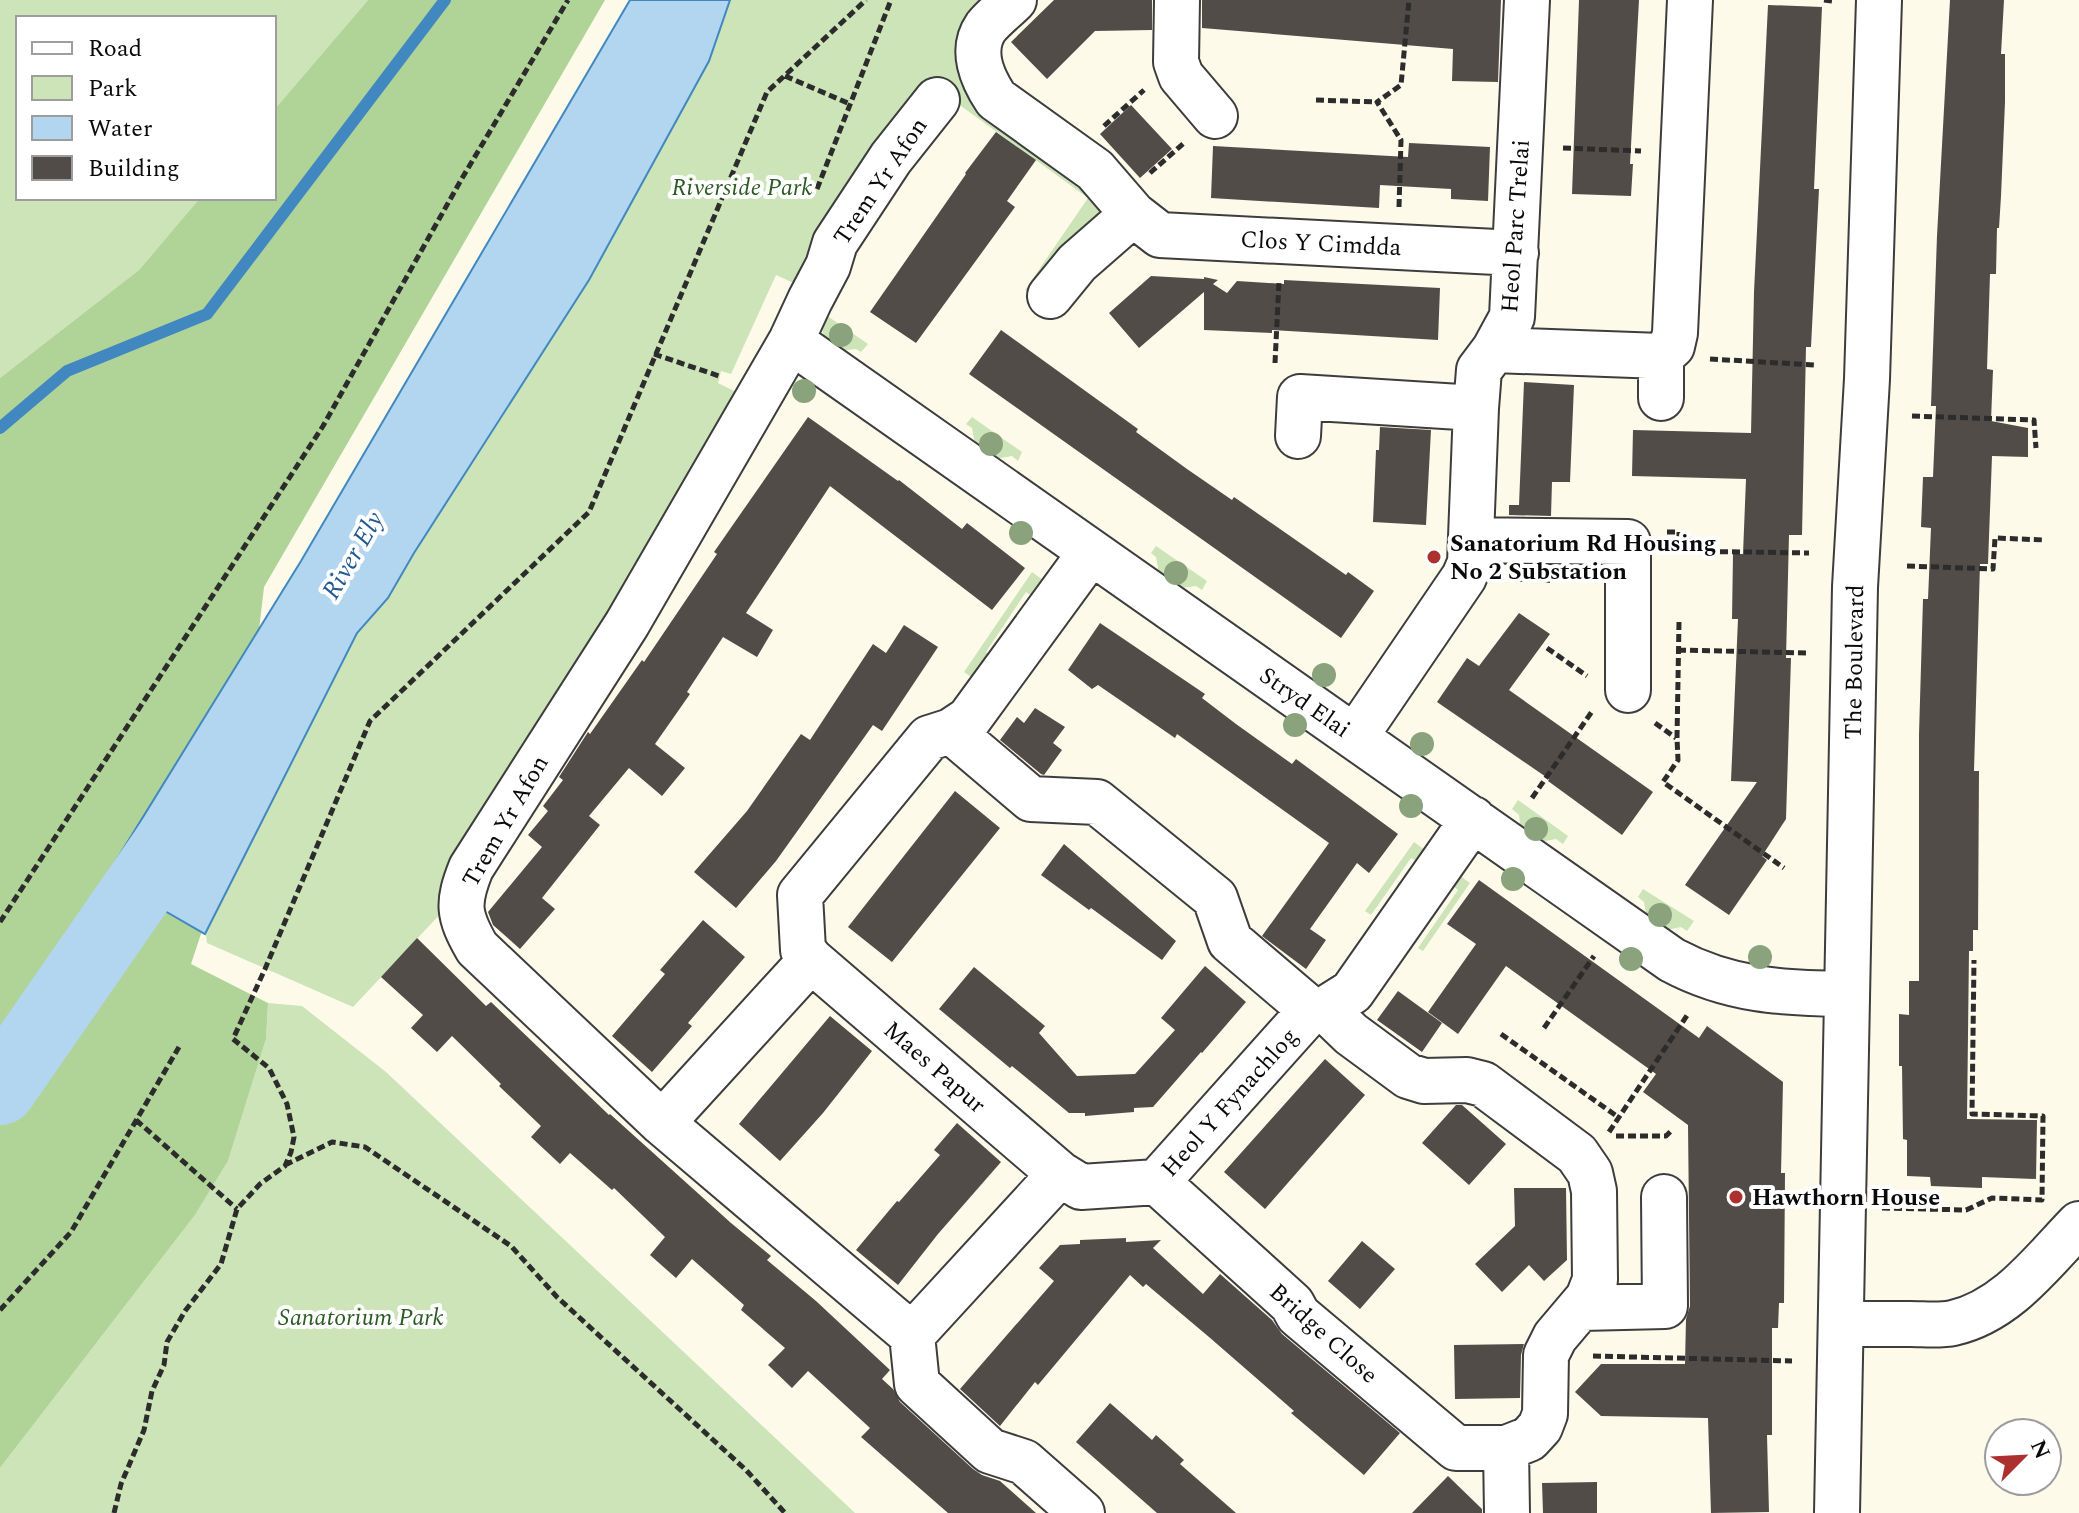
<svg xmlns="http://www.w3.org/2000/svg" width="2079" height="1513" font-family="Spectral,serif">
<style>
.green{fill:#cce4b7}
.forest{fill:#b0d398}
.water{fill:#b3d6f0;stroke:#4188c0;stroke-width:2}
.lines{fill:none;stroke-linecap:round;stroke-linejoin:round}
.stream{stroke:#4188c0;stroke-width:12}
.river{stroke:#b3d6f0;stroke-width:72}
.building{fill:#524c48}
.minor-casing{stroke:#3d3d3d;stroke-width:48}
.path{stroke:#2c2c2c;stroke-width:5;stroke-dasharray:8 4;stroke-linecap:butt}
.minor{stroke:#fff;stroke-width:44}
.tree{fill:#8aa37c}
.poi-dot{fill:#ad3031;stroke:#fff;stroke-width:3}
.labels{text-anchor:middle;stroke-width:8;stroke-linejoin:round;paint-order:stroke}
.street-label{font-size:24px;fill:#0a0a0a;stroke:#fff}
.park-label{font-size:24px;font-style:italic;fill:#2b5b22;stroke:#fff}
.poi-label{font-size:24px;font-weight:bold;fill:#0a0a0a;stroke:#fff;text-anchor:start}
.water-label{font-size:26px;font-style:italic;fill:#205a90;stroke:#fff}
</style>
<rect width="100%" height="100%" fill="#fdfaea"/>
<path class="green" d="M0,0h368l-94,110v-92h-256v180h182l-61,72 -139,108z
M730,0h261l-22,46 134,158 -5,15 -60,71 28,21 -4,4 -37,-25 63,-92 -156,-113 -134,200 -22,-10 -45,99 -10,-3 -3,12 22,11 -296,516 -91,97 -146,-64 -1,-9 151,-301 31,-35 26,-45 175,-273 120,-219z
M823,313l45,31 -7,8 -5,-3 -18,2c-14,-11 -19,-20 -15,-38z
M972,417l50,35 -4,9 -6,-5 -22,4 -14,-10 -4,-22 -6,-4z
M1156,546l51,35 -5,9 -6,-4 -22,3 -14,-10 -4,-22 -5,-4z
M1032,572l15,11 -11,16 -10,-7 -40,60 8,7 -16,23 -14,-10z
M1518,800l50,36 -5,8 -7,-5 -20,4 -15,-10 -2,-18 -7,-6z
M1414,842l15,11 -8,11 -10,-6 -40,57 -6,-4z
M1456,873l14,10 -47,68 -5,-3 40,-58 -9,-7z
M1643,889l51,32 -7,10 -6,-4 -19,4 -15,-11 -3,-18 -6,-5z
M268,1003l34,3 84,66 469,441h-855v-45l195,-253 33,-54 38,-122z"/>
<path class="forest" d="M368,0h237l-341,587 -28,241 -45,136 77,39 -2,36 -38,122 -33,54 -195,253v-1090l139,-108 61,-72h74v-88z"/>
<path class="water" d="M630,0h100l-21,61 -120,219 -175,273 -26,45 -31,35 -152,301 -99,-57 195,-316z"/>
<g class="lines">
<path class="stream" d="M0,428l67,-57 140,-57 238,-314"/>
<path class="river" d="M0,1089l192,-277"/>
</g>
<path class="building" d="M1054,0h98v30l-57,1 -48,48 -36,-37z
M1202,0h299l-3,82 -46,-1 1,-32 -251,-21z
M1579,0h60l-9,164h3l-2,32 -59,-2z
M1950,0h54l-3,54h4v48l-4,94 -2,32h-2l-1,46h-6l-3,95 6,1 -2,51 37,7v29l-36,-1 -4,108h-8l-6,207h5l-1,159h-5v21h-4l-2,168 70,1 -1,59 -54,-2v11l-51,-2 -1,-9 -23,-1v-36l-4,-1 -1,-73h-3v-52l10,1v-34h10v-247l4,-135h5l3,-71 -10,-1 2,-50h10l3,-71h-5l6,-170z
M1768,5l54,2 -8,182h5l-8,158h-5l-4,188h-13l-3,123h5l-5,161 -24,37 5,4 -38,55 -44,-30 72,-103 -26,-1 7,-162h-6l1,-65h10l3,-75 -114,-3 1,-46 118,3 3,-141z
M1131,105l41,44 -32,29 -40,-44z
M996,132l40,28 -29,41 8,6 -99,136 -46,-31 96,-138 -1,-1z
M1409,143l81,4 -2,54 -37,-2v-10l-71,-4 -1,23 -168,-10 2,-52 195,11z
M1151,276l53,3v-2l14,3 -5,4 14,9 10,-12 47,3v-4l156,8 -2,52 -166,-10v3l-68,-3v-38l-65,56 -30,-35z
M1001,330l137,99 -2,3 51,37 45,31 2,-3 112,78 2,-3 26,19 -33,47 -372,-264z
M1524,382l50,3 -4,97h-18l-1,34 -42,-1v-10h10z
M808,417l90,64 1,-1 63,49 5,-6 58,45 -33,42 -162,-124 -84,127 27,17 -16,27 -34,-20 -36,55 3,2 -35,50 30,24 -23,28 -33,-28 -40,48 11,9 -58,73 13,11 -35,40 -27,-24 -5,-13 54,-65 -14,-12 20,-24 -5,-5 20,-26 -4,-3 29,-45 2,2 52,-74 2,2 73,-108 -3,-2z
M1380,427l51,3 -5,95 -53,-3 3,-72h3z
M1508,565l42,1v17l-43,-2z
M1519,613l31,21 -41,56 144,102 -31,43 -74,-54 1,-2 -112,-77 30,-44 12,8z
M1100,623l105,71 -3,4 34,26 56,40 4,-5 102,75 -29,39 -12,-10 -47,66 16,11 -20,29 -44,-33 67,-93 -152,-109 -2,4 -77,-53 -6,4 -24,-19z
M904,625l34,22 -56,84 -9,-6 -97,136 -40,47 -42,-36 53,-61 54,-77 9,6 63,-96 13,9z
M1035,708l30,19 -12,16 9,7 -18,25 -3,-1 -41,-34 17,-23 7,6z
M955,791l45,37 -108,134 -44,-35z
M1064,844l112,97 -14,19 -71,-52 -2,2 -48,-35z
M1479,880l220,158 8,-12 76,56 -2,91h4l-1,130h-5l-1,25h-6v107h-5l2,77 -58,1 -3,-95 -107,-2 -26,-24 26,-28h84l1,-45 4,-13 -2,-181 -45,-33 13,-18 -150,-108 -48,68 -30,-22 48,-68 -29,-20z
M703,920l42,37 -57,66 4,3 -40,46 -40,-36 53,-62 -5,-4z
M417,938l69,68 5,-4 118,113 1,-1 121,109 40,33 -4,4 49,41 74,69 -8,9 11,10 7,13 73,67 9,6 18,6 36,32h-88l-87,-76 9,-9 -62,-57 -16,17 -24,-23 17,-17 -44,-38 3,-5 -52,-46 -16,19 -26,-23 15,-18 -51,-49 -2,2 -42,-37 -10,11 -29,-27 10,-11 -42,-40 2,-2 -49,-48 -15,16 -26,-24 12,-13 -42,-38z
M1205,966l41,36 -44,51 -1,-1 -48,55 -19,1v4l-49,4v-3h-16l-57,-47 -2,2 -71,-59 35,-42 71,59 -6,7 38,43 58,-2 40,-44 -14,-12z
M1398,991l44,32 -20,29 -45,-32z
M830,1016l42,35 -49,62 -43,48 -41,-37z
M1325,1059l40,36 -100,114 -41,-37z
M1456,1105h6l44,39 -37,41 -47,-42z
M957,1123l44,39 -63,72 -40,51 -42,-35 41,-49 2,1 41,-47 -6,-5z
M1514,1188h52l1,72 -23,21 -15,-16 -27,27 -27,-28 40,-38z
M1126,1238v4l35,-2 -8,8 50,46 17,-20 52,46 10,14 118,99 -36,42 -73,-62 3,-2 -85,-74 -63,-53 -3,3 -13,-12 -92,110 -3,-3 -35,44 -40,-37 94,-108 -15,-13 21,-23 20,-1v-4z
M1362,1241l33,28 -35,40 -32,-28z
M1524,1344l-3,11 -1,43 -65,1 -1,-54z
M1110,1403l42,37 4,-5 28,25 -4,4 56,49h-79l-81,-71z
M1448,1476l34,33v4h-70z
M1597,1482v31h-54l-1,-30z"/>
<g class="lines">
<defs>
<path id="minor" d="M1014,0c-9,9 -20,17 -28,27 -16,23 -4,51 10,72l99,71 38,44 27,21 356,18
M1177,0l-1,62 5,14 34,40
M937,100l-46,58 -56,85 -7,23 -18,34 -19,41 -164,283 -156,244c-14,35 -13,47 6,80l185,175 250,212 5,49 73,67 34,11 58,51
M1050,296l27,-33 56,-49
M791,341l881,619c58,31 111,33 174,34
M1494,350l167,6 11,-10 3,-13 15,-333
M1661,398v-42
M1298,436l2,-39 176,11
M1472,540l156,2v148
M951,731l80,68 66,3 118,96 15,43 81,69
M1355,737l109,-160 6,-14 6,-155 3,-38 15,-20 18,-33 15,-317
M811,960l249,214
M1325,1009l26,25 57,42 16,5 43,-1 16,4 94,70 13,19 4,18 1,89 -7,18 -33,39 -9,18 -1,59 -5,13 -11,12 -23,9 1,65
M662,1123l149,-163 -8,-10 -3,-55 129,-157 22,-7 18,-12 122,-167
M1157,1182l135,122 6,11 158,133h50
M1582,1308l83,-2 -1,-109
M1841,1324c23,0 46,0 69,0 14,0 29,2 43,-1 54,-12 90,-62 126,-99
M912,1335l148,-161 21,13 76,-5 154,-172 14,-1 27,-17 121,-173
M1837,1513l18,-926 12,-208 12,-379"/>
</defs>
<use href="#minor" class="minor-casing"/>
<path class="path" d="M1824,0l8,1
M785,76l65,28
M1316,100l61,2
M1104,126l40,-36
M1563,148l78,3
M1150,173l34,-30
M817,189l74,-189
M1399,207l2,-67 -24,-38 24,-17 8,-85
M654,354l65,22
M1710,359l105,6
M1275,363l4,-82
M1912,416l122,4 2,28
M1667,532h12v19l130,2
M1907,566l86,3 2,-31 50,2
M1679,622l-2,116 1,22 -15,22 121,86
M1547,648l40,28
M1678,650l128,3
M1655,723l21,15
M1532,798l61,-88
M0,922l323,-496 138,-246 107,-180
M1544,1028l50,-72
M1501,1034l117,83
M136,1120l101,89
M1609,1132l79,-118
M1616,1136h50l7,-7
M285,1165l47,-23 33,5 146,99 46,51 189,173 39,43
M1882,1208l84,2 26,-12 50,2 1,-84 -71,-2 2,-154
M0,1310l71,-78 108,-185
M1593,1356l199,5
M114,1513l7,-29 23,-54 8,-39 12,-26 3,-23 18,-31 36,-47 16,-55 23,-25 25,-18 6,-14 3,-15 -7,-33 -18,-36 -36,-29 32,-70 105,-248 219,-209 178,-420 99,-92"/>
<use href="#minor" class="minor"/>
</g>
<g class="tree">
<circle cx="841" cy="335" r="12"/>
<circle cx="804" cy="391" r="12"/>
<circle cx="991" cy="444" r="12"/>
<circle cx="1021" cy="533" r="12"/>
<circle cx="1176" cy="573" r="12"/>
<circle cx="1324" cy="675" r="12"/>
<circle cx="1295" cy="725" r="12"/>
<circle cx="1422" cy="744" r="12"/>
<circle cx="1411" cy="806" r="12"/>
<circle cx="1536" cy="829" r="12"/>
<circle cx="1513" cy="879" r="12"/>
<circle cx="1660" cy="915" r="12"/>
<circle cx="1760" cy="957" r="12"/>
<circle cx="1631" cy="959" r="12"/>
</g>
<g class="poi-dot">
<circle cx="1434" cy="557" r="8"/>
<circle cx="1736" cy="1197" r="8"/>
</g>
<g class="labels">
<g class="street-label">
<text transform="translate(880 181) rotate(-56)" y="8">Trem Yr Afon</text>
<text transform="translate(1515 226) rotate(-86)" y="8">Heol Parc Trelai</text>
<text transform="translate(1321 243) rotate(3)" y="8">Clos Y Cimdda</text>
<text transform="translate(1854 662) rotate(-89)" y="8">The Boulevard</text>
<text transform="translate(1305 702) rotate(35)" y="8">Stryd Elai</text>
<text transform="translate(505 821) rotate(-60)" y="8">Trem Yr Afon</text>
<text transform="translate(935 1067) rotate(41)" y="8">Maes Papur</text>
<text transform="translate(1229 1102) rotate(-48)" y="8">Heol Y Fynachlog</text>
<text transform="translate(1324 1333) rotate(42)" y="8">Bridge Close</text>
</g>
<g class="park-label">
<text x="742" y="195">Riverside Park</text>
<text x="361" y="1325">Sanatorium Park</text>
</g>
<g class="poi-label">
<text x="1450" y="551">Sanatorium Rd Housing<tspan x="1450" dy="28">No 2 Substation</tspan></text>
<text x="1752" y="1205">Hawthorn House</text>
</g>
<g class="water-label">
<text transform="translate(352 555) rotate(-60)" y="9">River Ely</text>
</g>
</g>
<rect x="16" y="16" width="260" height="184" fill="#ffffff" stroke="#9d9d9d" stroke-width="2"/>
<rect x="32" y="42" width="40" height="12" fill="#ffffff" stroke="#9d9d9d" stroke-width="2"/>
<text x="88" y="56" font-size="24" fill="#0a0a0a">Road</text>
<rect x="32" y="76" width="40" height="24" fill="#cce4b7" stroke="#9d9d9d" stroke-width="2"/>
<text x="88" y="96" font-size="24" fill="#0a0a0a">Park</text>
<rect x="32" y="116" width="40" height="24" fill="#b3d6f0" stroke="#9d9d9d" stroke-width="2"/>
<text x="88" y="136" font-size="24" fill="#0a0a0a">Water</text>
<rect x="32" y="156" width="40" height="24" fill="#524c48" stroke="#9d9d9d" stroke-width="2"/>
<text x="88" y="176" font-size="24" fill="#0a0a0a">Building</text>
<g transform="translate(2023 1457) rotate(66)"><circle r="38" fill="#ffffff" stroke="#9d9d9d" stroke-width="2"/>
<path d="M0-6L14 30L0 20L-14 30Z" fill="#ad3031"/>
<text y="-12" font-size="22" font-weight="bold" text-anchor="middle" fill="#0a0a0a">N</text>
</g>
</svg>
